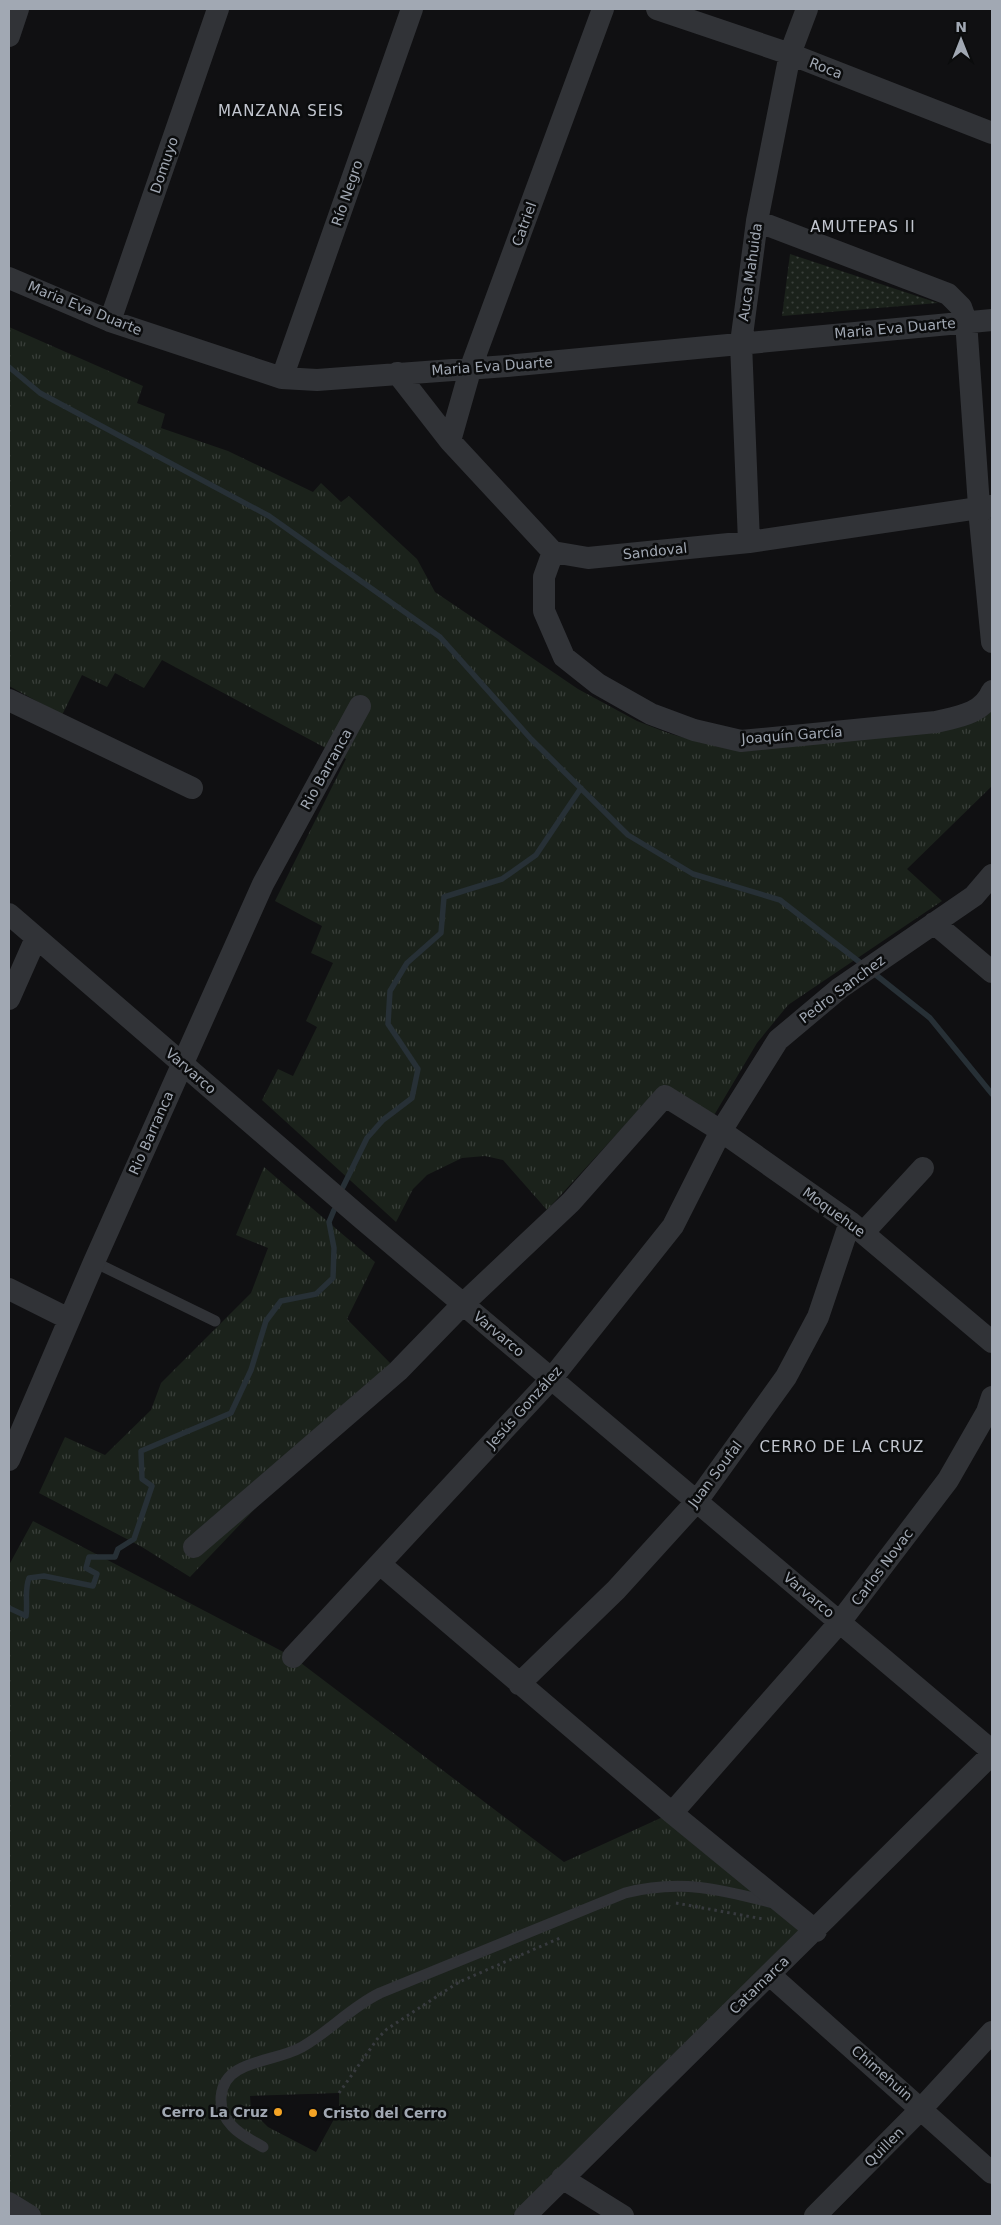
<svg xmlns="http://www.w3.org/2000/svg" width="1001" height="2225" font-family="'DejaVu Sans',sans-serif">
<style>
.grass{fill:url(#grass-tufts);fill-rule:evenodd}
.park{fill:url(#park-dots)}
.lines{fill:none;stroke-linecap:round;stroke-linejoin:round}
.stream{stroke:#273036;stroke-width:5.5}
.path{stroke:#373a3e;stroke-width:3;stroke-dasharray:2.5 4;stroke-linecap:butt}
.lane{stroke:#313337;stroke-width:11}
.street{stroke:#313337;stroke-width:22}
.poi-dot{fill:#f5a425;stroke:#0b0c0d;stroke-width:2}
.labels{text-anchor:middle;stroke-width:5;stroke-linejoin:round;paint-order:stroke}
.street-label{font-size:14px;fill:#a1a8b3;stroke:#0b0c0d}
.poi-label{font-size:14px;font-weight:bold;fill:#a1a8b3;stroke:#0b0c0d;text-anchor:end}
.neighbourhood-label{font-size:15px;letter-spacing:1px;fill:#c2c6cf;stroke:#0b0c0d}
</style>
<defs>
<pattern id="grass-tufts" width="24" height="20" patternUnits="userSpaceOnUse" patternTransform="scale(1.25)"><rect width="24" height="20" fill="#1b221b"/><path d="M3 7l-1-3M5 7V3M7 7l1-3M15 17l-1-3M17 17v-4M19 17l1-3" fill="none" stroke="#393f3a"/></pattern>
<pattern id="park-dots" width="8" height="8" patternUnits="userSpaceOnUse" patternTransform="scale(1.25)"><rect width="8" height="8" fill="#1b221b"/><path d="M2 2h.1M6 6h.1" fill="none" stroke="#393f3a" stroke-width="1.8" stroke-linecap="round"/></pattern>
</defs>
<rect width="100%" height="100%" fill="#101012"/>
<path class="grass" d="M9,327l134,59 -6,17 28,11 -4,14 67,23 85,41 8,-9 20,19 8,-6 68,63 18,33 143,97 59,32 31,12 34,10 290,-38v81l-85,83 35,32 -154,104 -31,38 -44,74 -54,-29 -112,122 -44,-50 -18,-4 -23,2 -35,17 -14,14 -17,33 -134,-122 16,-31 15,7 24,-49 -11,-6 27,-58 -22,-10 11,-27 -47,-25 71,-142 -184,-99 -18,28 -29,-15 -8,14 -25,-12 -20,40 -53,-29z
M264,1167l111,95 -28,57 45,46 -202,212 -48,-30 -103,-54 26,-56 40,18 46,-45 10,-27 90,-90 17,-45 -32,-13z
M33,1521l260,136 271,205 101,-46 142,114 -295,286h-503v-651zM339,2093v17l-23,42 -48,-25 -17,-17 -1,-14z"/>
<path class="park" d="M790,254l148,49 -156,13z"/>
<g class="lines">
<path class="stream" d="M9,367l31,26 229,123 171,121 91,102 97,96 65,39 87,26 82,64
M876,975l54,43 62,76
M343,1187l24,-49 16,-18 29,-22 6,-29 -30,-45 2,-33 17,-28 34,-30 3,-36 58,-18 34,-24 45,-67
M9,1608l17,8c2,-14 -2,-25 3,-38l15,-2 49,10 4,-12 -11,-6 3,-11h26l3,-8 16,-10 18,-53 -10,-7 -1,-28 90,-38 20,-43 15,-49 15,-20 35,-7 17,-16 1,-30 -5,-26 5,-12"/>
<path class="path" d="M676,1903l87,16
M339,2093l39,-55 9,-9 72,-47 101,-44"/>
<path class="lane" d="M94,1262l121,59
M263,2147c-10,-6 -23,-12 -31,-21 -16,-16 -15,-44 6,-56 19,-11 44,-12 64,-23 28,-16 49,-40 78,-54l245,-100c55,-14 95,-4 148,10"/>
<path class="street" d="M657,9l133,45 202,79
M9,36l9,-27
M757,221l191,73 13,13 5,14 14,199 12,122
M9,278l101,43 172,57 35,2 190,-14 485,-46
M110,321l108,-312
M397,373l53,68 103,111 35,6 161,-16 243,-36
M282,378l130,-369
M450,441l21,-74 132,-358
M749,542l-8,-199 16,-122 33,-167 17,-45
M553,552l-9,25v34l20,46 34,27 53,30 43,16 47,11 195,-19c21,-5 47,-8 56,-31
M9,700l183,88
M9,914l351,303 632,534
M934,923l58,49
M9,999l27,-61
M863,1233l60,-65
M9,1289l60,30
M9,1460l85,-198 169,-378 97,-178
M194,1547l204,-176 65,-67 108,-102 94,-106 56,35 129,91 142,120
M380,1564l292,249 144,118
M293,1657l259,-279 121,-152 48,-95 57,-91 62,-52 134,-92 18,-21
M519,1684l97,-94 81,-89 89,-124 32,-60 32,-95
M672,1813l168,-191 108,-142 39,-68 5,-15
M770,1975l222,198
M562,2178l61,38
M9,2203l21,13
M525,2216l467,-462
M815,2216l107,-108 70,-76"/>
</g>
<g class="poi-dot">
<circle cx="278" cy="2112" r="5"/>
<circle cx="313" cy="2113" r="5"/>
</g>
<g class="labels">
<g class="street-label">
<text transform="translate(826 68) rotate(21)" y="5">Roca</text>
<text transform="translate(164 165) rotate(-71)" y="5">Domuyo</text>
<text transform="translate(347 193) rotate(-71)" y="5">Río Negro</text>
<text transform="translate(524 224) rotate(-70)" y="5">Catriel</text>
<text transform="translate(750 272) rotate(-82)" y="5">Auca Mahuida</text>
<text transform="translate(85 308) rotate(22)" y="5">Maria Eva Duarte</text>
<text transform="translate(895 328) rotate(-5)" y="5">Maria Eva Duarte</text>
<text transform="translate(492 366) rotate(-4)" y="5">Maria Eva Duarte</text>
<text transform="translate(655 551) rotate(-6)" y="5">Sandoval</text>
<text transform="translate(792 735) rotate(-4)" y="5">Joaquín García</text>
<text transform="translate(326 769) rotate(-61)" y="5">Rio Barranca</text>
<text transform="translate(842 989) rotate(-37)" y="5">Pedro Sanchez</text>
<text transform="translate(191 1071) rotate(41)" y="5">Varvarco</text>
<text transform="translate(151 1133) rotate(-66)" y="5">Rio Barranca</text>
<text transform="translate(834 1212) rotate(36)" y="5">Moquehue</text>
<text transform="translate(499 1334) rotate(40)" y="5">Varvarco</text>
<text transform="translate(524 1407) rotate(-48)" y="5">Jesús González</text>
<text transform="translate(715 1474) rotate(-53)" y="5">Juan Soufal</text>
<text transform="translate(882 1567) rotate(-53)" y="5">Carlos Novac</text>
<text transform="translate(809 1595) rotate(40)" y="5">Varvarco</text>
<text transform="translate(759 1985) rotate(-44)" y="5">Catamarca</text>
<text transform="translate(882 2073) rotate(41)" y="5">Chimehuin</text>
<text transform="translate(884 2147) rotate(-45)" y="5">Quillen</text>
</g>
<g class="poi-label">
<text x="268" y="2117">Cerro La Cruz</text>
<text x="323" y="2118" text-anchor="start">Cristo del Cerro</text>
</g>
<g class="neighbourhood-label">
<text x="281" y="116">MANZANA SEIS</text>
<text x="863" y="232">AMUTEPAS II</text>
<text x="842" y="1452">CERRO DE LA CRUZ</text>
</g>
</g>
<rect width="1001" height="2225" fill="none" stroke="#a1a8b3" stroke-width="20"/>
<g transform="translate(961 40)" stroke="#0b0c0d" stroke-width="4" paint-order="stroke">
<path d="M0-4L9 19L0 12L-9 19Z" fill="#a1a8b3"/>
<text y="-8" font-size="14" font-weight="bold" text-anchor="middle" fill="#a1a8b3">N</text>
</g>
</svg>
